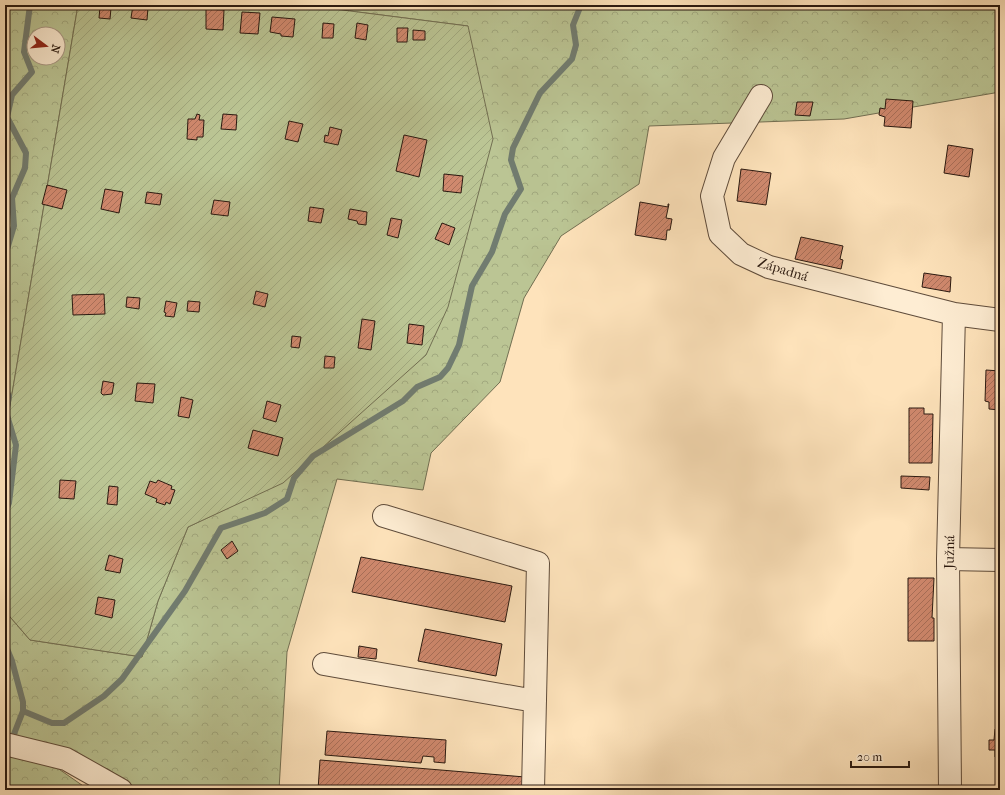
<svg xmlns="http://www.w3.org/2000/svg" width="1005" height="795" font-family="'IM FELL French Canon',serif">
<style>
.forest{fill:url(#forest-crowns);stroke:#726f52;fill-rule:evenodd}
.garden{fill:url(#garden-furrows);stroke:#726f52}
.lines{fill:none;stroke-linecap:round;stroke-linejoin:round}
.stream{stroke:#717c70;stroke-width:6}
.building{fill:url(#building-hatch);stroke:#2a1910}
.minor-casing{stroke:#5f4c3b;stroke-width:24}
.minor{stroke:#feedd3;stroke-width:22}
.labels{text-anchor:middle;stroke-width:3.5;stroke-linejoin:round;paint-order:stroke}
.street-label{font-size:14px;fill:#2a1910;stroke:#feedd3}
</style>
<defs>
<pattern id="forest-crowns" width="20" height="18" patternUnits="userSpaceOnUse"><rect width="20" height="18" fill="#bbc594"/><path d="M2 6a3 3 0 1 1 6 0M12 15a3 3 0 1 1 6 0" fill="none" stroke="#a1a97f"/></pattern>
<pattern id="garden-furrows" width="10" height="10" patternUnits="userSpaceOnUse"><rect width="10" height="10" fill="#bbc594"/><path d="M-1 1l2-2M0 10L10 0M9 11l2-2" fill="none" stroke="#a1a97f"/></pattern>
<pattern id="building-hatch" width="6" height="6" patternUnits="userSpaceOnUse"><rect width="6" height="6" fill="#d0896e"/><path d="M-1 1l2-2M0 6l6-6M5 7l2-2" fill="none" stroke="#a96f59"/></pattern>
</defs>
<rect width="100%" height="100%" fill="#fee3bb"/>
<filter id="stains"><feTurbulence type="fractalNoise" baseFrequency=".005" numOctaves="4"/><feColorMatrix values="0 0 0 0 .2 0 0 0 0 .09 0 0 0 0 .02 0 0 0 .5 -.17"/></filter>
<radialGradient id="worn" r=".72"><stop offset=".6" stop-color="#630" stop-opacity="0"/><stop offset="1" stop-color="#630" stop-opacity=".3"/></radialGradient>
<path class="forest" d="M5,5h73l-73,430zM34,34h24v24h-24z
M303,5h697v87l-156,27 -195,7 -10,58 -78,52 -37,62 -24,84 -69,71 -8,37 -86,-11 -50,173 -8,138h-142l-29,-21 -78,-20 59,41h-84v-179l25,29 112,17 16,-56 30,-74 95,-45 185,-456z"/>
<path class="garden" d="M78,5h225l165,21 25,113 -45,168 -22,48 -143,128 -95,44 -30,74 -16,56 -112,-17 -25,-29v-176z"/>
<g class="lines">
<path class="stream" d="M5,256l9,-30 -2,-28 13,-30 1,-15 -19,-36 5,-22 20,-23 -8,-20 6,-47
M5,390l4,6 -3,16 10,33 -7,58 -4,10
M5,644l7,17 11,41v9l-18,46
M23,711l29,12h12l40,-27 18,-17 63,-88 36,-63 44,-15 22,-14 7,-21 19,-22 90,-55 14,-14 23,-10 8,-9 11,-23 13,-59 20,-34 13,-38 16,-25 -10,-29 2,-12 27,-55 32,-34 4,-14 -3,-20 8,-20"/>
</g>
<path class="building" d="M133,5l15,2 -1,13 -16,-2z
M100,7l11,1 -1,11 -11,-1z
M206,9l18,1 -1,20 -17,-1z
M242,12l18,1 -2,21 -18,-1z
M272,17l23,2 -2,18 -12,-1v-2l-11,-2z
M323,23l11,1 -1,14h-11z
M357,23l11,2 -2,15 -11,-2z
M397,28h11l-1,14h-10z
M413,30l12,1v9h-12z
M886,99l27,2 -2,27 -27,-2 1,-9 -6,-2 1,-7 5,1z
M797,102h16l-3,14 -15,-1z
M197,114l3,1 -1,5h5l-1,17h-6v3l-10,-1 1,-20h7z
M223,114l14,1 -1,15 -15,-1z
M289,121l14,3 -5,18 -13,-3z
M330,127l12,3 -4,15 -14,-3 1,-7 3,1z
M404,135l23,5 -8,37 -23,-6z
M948,145l25,4 -4,28 -25,-4z
M741,169l30,4 -5,32 -29,-4z
M444,174l19,2 -2,17 -18,-2z
M47,185l20,5 -5,19 -20,-5z
M105,189l18,3 -4,21 -18,-4z
M147,192l15,2 -2,11 -15,-2z
M214,200l16,2 -2,14 -17,-2z
M640,202l28,5v-3h1l-3,14 6,1 -2,11h-3l-1,10 -31,-5z
M310,207l14,2 -3,14 -13,-2z
M350,209l17,3 -1,13 -8,-1 -1,-3 -9,-2z
M391,218l11,2 -4,18 -11,-3z
M442,223l13,5 -6,17 -14,-6z
M801,237l42,9 -3,13 3,1 -2,9 -46,-10z
M924,273l27,4 -1,15 -28,-5z
M256,291l12,3 -3,13 -12,-3z
M104,294l1,20 -32,1 -1,-20z
M127,297l13,1 -1,11 -13,-2z
M166,301l11,2 -3,14 -9,-1 1,-3 -2,-1z
M188,301l12,1 -1,10 -12,-1z
M362,319l13,2 -4,29 -13,-2z
M409,324l15,2 -2,19 -15,-2z
M292,336l9,1 -2,11 -8,-1z
M325,356l10,1 -1,11h-10z
M986,370l14,1v39l-11,-1v-7l-4,-1z
M103,381l11,2 -2,11 -9,1 -2,-2z
M137,383l18,1 -2,19 -18,-2z
M181,397l12,3 -4,18 -11,-2z
M267,401l14,4 -5,17 -13,-4z
M909,408h15v6h9l-1,49h-23z
M253,430l30,8 -5,18 -30,-8z
M901,476l29,1 -1,13 -28,-2z
M60,480l16,1 -2,18 -15,-1z
M158,480l14,6 -1,3 4,1 -5,14 -4,-2 -1,3 -9,-3 1,-3 -12,-5 5,-13 6,2z
M109,486l9,1 -1,18 -10,-1z
M232,541l6,10 -11,8 -6,-9z
M109,555l14,4 -3,14 -15,-3z
M361,557l151,29 -7,36 -153,-30z
M908,578h26l-2,40h2v23h-26z
M996,588h4v28h-4z
M98,597l17,3 -3,18 -17,-4z
M425,629l77,15 -6,32 -78,-15z
M359,646l18,3 -1,10 -18,-2z
M995,729h5v28h-5v-7h-6v-10h5z
M327,731l119,9 -1,23 -11,-1v-5l-11,-1 -2,7 -96,-8z
M320,760l205,17 -1,13h-206z"/>
<g class="lines">
<defs>
<path id="minor" d="M761,96l-37,62 -12,38 8,38 21,20 28,13 185,47 46,6
M384,516l154,47 -5,227
M948,559l52,1
M324,664l211,37
M5,744l61,15 55,31
M950,790l-2,-231 6,-245"/>
</defs>
<use href="#minor" class="minor-casing"/>
<use href="#minor" class="minor"/>
</g>
<g class="labels">
<g class="street-label">
<text transform="translate(783 269) rotate(17)" y="5">Západná</text>
<text transform="translate(949 552) rotate(-89)" y="5">Južná</text>
</g>
</g>
<rect width="1005" height="795" fill="none" stroke="#fee3bb" stroke-width="20"/>
<rect x="6" y="6" width="993" height="783" fill="none" stroke="#2a1910" stroke-width="2"/>
<rect x="10" y="10" width="985" height="775" fill="none" stroke="#2a1910"/>
<g transform="translate(46 46) rotate(106)"><circle r="19" fill="#feedd3" stroke="#a99885"/>
<path d="M0-3L7 15L0 10L-7 15Z" fill="#8f2418"/>
<text y="-6" font-size="11" font-weight="bold" text-anchor="middle" fill="#2a1910">N</text>
</g>
<path d="M851 761v6h58v-6" fill="none" stroke="#2a1910" stroke-width="2"/>
<text x="857" y="761" font-size="12" fill="#2a1910" stroke="#feedd3" stroke-width="3" paint-order="stroke">20 m</text>
<rect width="100%" height="100%" filter="url(#stains)"/>
<rect width="100%" height="100%" fill="url(#worn)"/>
</svg>
